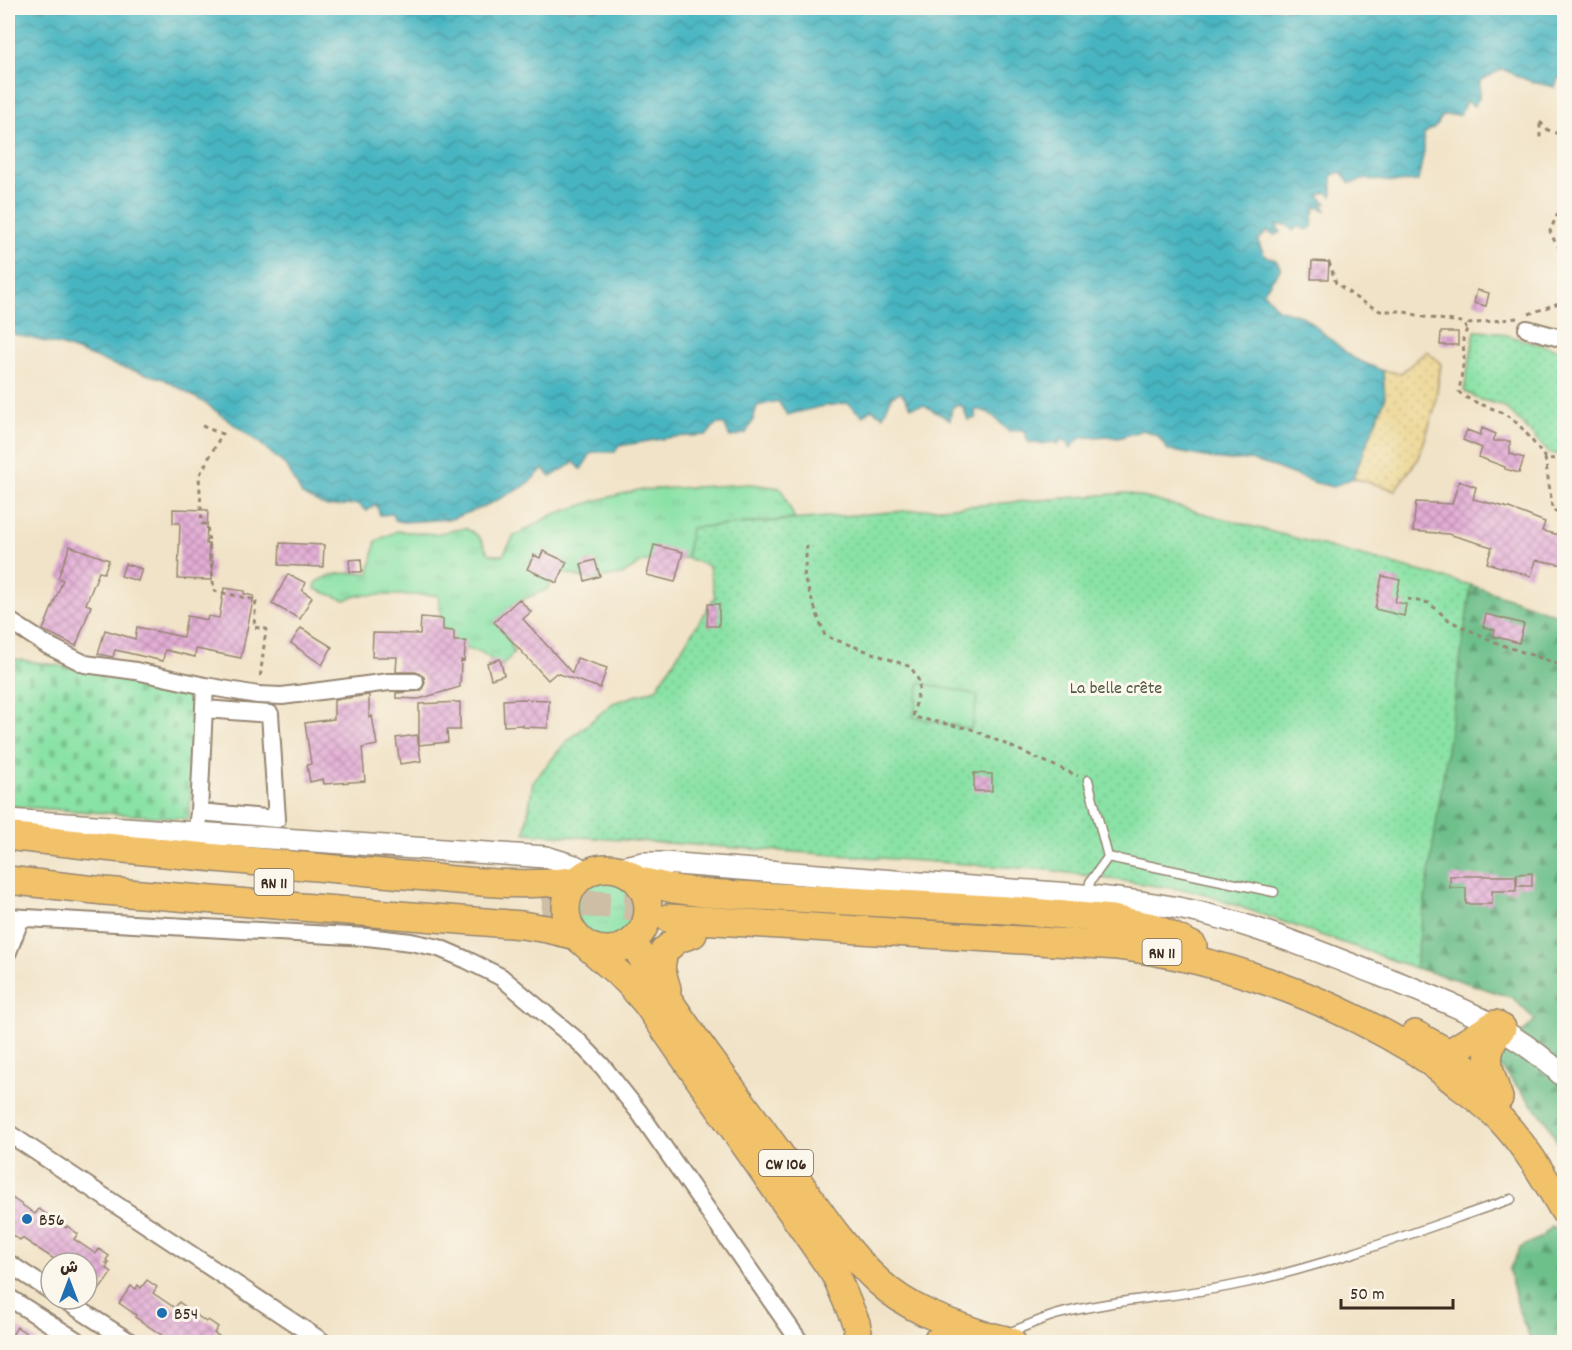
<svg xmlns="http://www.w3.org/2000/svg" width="1572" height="1350" font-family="Dekko,'Playpen Sans Arabic',sans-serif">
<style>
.grass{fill:url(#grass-tufts);stroke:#628662;stroke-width:1.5}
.forest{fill:url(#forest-firs);stroke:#547554;stroke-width:1.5}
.sand{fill:url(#sand-dots);stroke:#94825e;stroke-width:1.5}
.cemetery{fill:url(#cemetery-stones);stroke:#628662;stroke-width:1.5}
.park{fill:url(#park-dots);stroke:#628662;stroke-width:1.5}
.garden{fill:#89e2a6;stroke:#628662;stroke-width:1.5}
.water{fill:url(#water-waves);stroke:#417070;stroke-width:1.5}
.building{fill:url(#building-cross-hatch)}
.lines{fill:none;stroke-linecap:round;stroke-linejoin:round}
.trunk-tunnel{stroke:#cdbea5;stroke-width:27;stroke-dasharray:27 14;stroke-linecap:butt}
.service-casing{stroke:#968672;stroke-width:11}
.minor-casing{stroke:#968672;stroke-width:20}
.tertiary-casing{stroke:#968672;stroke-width:24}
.trunk-casing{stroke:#968672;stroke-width:30}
.path{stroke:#968672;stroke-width:3;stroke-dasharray:4.5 4.5;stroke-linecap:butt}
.service{stroke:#fff;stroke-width:8}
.minor{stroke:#fff;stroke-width:16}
.tertiary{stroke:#fff;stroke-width:21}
.trunk{stroke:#f2c26a;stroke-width:27}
.poi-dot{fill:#1f6fb2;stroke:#fbf7ec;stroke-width:2}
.labels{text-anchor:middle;stroke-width:6;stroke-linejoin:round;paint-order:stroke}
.shield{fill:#fbf7ec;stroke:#75685c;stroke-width:1.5}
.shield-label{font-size:16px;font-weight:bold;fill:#3b2a1e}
.park-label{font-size:18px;fill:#4e5840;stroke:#fbf7ec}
.poi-label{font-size:18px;fill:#3b2a1e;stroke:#fbf7ec;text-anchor:start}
</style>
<defs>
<pattern id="grass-tufts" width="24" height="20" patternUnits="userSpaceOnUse" patternTransform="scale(1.5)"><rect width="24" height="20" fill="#89e2a6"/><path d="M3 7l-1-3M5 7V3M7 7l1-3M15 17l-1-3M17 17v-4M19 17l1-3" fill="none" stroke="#77c28e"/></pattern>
<pattern id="forest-firs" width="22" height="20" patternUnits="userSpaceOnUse" patternTransform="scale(1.5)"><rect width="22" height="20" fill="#6ec08b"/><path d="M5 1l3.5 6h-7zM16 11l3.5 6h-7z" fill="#5c9c71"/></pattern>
<pattern id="sand-dots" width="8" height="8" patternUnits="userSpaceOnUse" patternTransform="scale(1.5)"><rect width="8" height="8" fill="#eeda9e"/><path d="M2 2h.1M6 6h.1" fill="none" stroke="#cdbb88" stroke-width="1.8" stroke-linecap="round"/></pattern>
<pattern id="cemetery-stones" width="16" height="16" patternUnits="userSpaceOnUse" patternTransform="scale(1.5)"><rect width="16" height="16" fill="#89e2a6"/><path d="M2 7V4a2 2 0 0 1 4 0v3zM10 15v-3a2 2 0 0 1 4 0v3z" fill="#77c28e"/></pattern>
<pattern id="park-dots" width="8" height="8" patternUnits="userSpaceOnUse" patternTransform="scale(1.5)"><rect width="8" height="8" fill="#89e2a6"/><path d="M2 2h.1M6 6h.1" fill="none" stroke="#77c28e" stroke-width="1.8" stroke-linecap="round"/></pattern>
<pattern id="water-waves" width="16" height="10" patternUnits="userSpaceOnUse" patternTransform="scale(1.5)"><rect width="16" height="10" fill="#47b5c1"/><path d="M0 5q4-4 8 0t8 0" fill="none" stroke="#3c939c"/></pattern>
<pattern id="building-cross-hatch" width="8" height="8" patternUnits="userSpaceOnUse" patternTransform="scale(1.5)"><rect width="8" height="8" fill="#e3add6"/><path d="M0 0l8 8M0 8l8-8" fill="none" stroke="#b98dad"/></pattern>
</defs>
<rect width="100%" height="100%" fill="#fbf7ec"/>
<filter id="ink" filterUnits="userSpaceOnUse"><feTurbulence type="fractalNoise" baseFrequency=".0167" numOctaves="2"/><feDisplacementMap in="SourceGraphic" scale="12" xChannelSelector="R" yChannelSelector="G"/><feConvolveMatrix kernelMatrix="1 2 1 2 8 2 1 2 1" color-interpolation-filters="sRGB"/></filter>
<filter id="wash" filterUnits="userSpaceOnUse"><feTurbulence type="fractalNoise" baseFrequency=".008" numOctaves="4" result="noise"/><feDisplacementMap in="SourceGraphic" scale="24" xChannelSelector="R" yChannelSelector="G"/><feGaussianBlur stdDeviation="1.35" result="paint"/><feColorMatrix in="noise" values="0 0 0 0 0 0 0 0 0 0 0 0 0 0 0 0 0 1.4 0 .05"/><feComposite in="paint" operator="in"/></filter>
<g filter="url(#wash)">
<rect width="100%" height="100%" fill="#f1e3c7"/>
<path class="grass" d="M751,484l30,4 14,31 -103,9 -5,30 -43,3 -22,14 -32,5 -29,-8 -15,18 -24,10 -12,21 -2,17 6,15 -13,14 -20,-15 -21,-4 -18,-21 -4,-32h-78l-15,5 -30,-11 1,-6c15,-12 34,-10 53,-10l7,-32 21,-10 38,3 30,-6c4,2 9,5 13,8 12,13 3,20 25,19l11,-19 38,-21 46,-15 40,-10z
M577 909a29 29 0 1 1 58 0a29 29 0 1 1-58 0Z"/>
<path class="forest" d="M1471,585l93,32v538l-17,-33 -52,-62 40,-40 -22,-22 -55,-18 -43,-12z
M1552,1227l12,6v109h-33l-12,-31 -10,-41 11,-22 20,-10z"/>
<path class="sand" d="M1427,351l14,13 -7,46 -15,48 -24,32 -42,-12 32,-79 -2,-28 18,2z"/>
<path class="cemetery" d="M8,658l191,29 -10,132 -181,-13z"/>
<path class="park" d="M1475,331l20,1 69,19v104l-15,-2 -33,-36 -15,-12 -23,-6 -14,-8z
M1127,493l344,92 -56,383 -217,-76 -149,-22 -524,-37 8,-51 32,-39 48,-40 43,-14 59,-92 -6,-31 -22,-8 4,-30z"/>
<path class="garden" d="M920,683l58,12 -7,34 -58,-12z"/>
<path class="water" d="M8,8h1556v70h-6l-3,9 -23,-5 -30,-13 -22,12 -1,17 -5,8 -8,-5 -6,14h-17l-7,11 -12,8v17l-6,30 -22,1 -29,-3 -17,4 -9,-11 -9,3v21l-6,-4 -7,4 8,7 -5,1 4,6 -10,-3 -3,9 -1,11 -6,3 -8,-4 -5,5 -6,-6h-11l5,7 -6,3 -8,-4 -9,10 6,14 12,5 5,8 -18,24 15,17 26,8 49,41 30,13 2,28 -32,79 -20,9 -20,-5 -39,-15 -24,-7h-29l-53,-10 -10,-14 -15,-6 -25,8 -11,-2 -27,2 -10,10 -2,-6 -7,-3 -3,6 -4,-3 -14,2 -12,-2 -4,-12 -15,1c-12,-10 -18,-22 -34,-21l1,8 -8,2 -4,-11 -5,-5 -7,3 -2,13 -26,-15 -13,2 -10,-15 -9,4 -9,20 -12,-7 -8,7 -16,-13 -28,4 -32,8 -9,-14 -21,5 -4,14 -7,13 -16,4 -6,-13h-8l-9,11 -34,2 -54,9 -4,6h-23l-11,17 -7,-7 -23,15 -8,-8 -18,17 -42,21 -32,12 -48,3 -9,-2 -1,-6 -13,1 -4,-11 -9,7 -10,-7 -30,3 -25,-12 -15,-28 -25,-22 -57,-42 -41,-24 -47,-13 -54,-20 -55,-13z"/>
<g id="blocks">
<path class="building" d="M1312,261l17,1 -1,17h-17z
M1477,290l12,3 -3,13 -12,-3z
M1441,332h17v13h-18z
M1482,428l14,6 -3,7h17v13l14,4 -5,15 -14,-4v-2l-26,-10 3,-9 -19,-8 4,-10 13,5z
M1459,481l17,6 -3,12 36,9 36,14 -3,9 22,5v29l-28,-5 -5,16 -44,-13 5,-16 -44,-13 -35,-3 3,-29 36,2z
M173,509l35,1 -2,34h3v17h4l-1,19 -34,-1 2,-56h-7z
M280,543l44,2 -1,22 -44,-2z
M654,545l29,7 -8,30 -28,-7z
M70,546l39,14 -5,13 -5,-1 -13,32 5,2 -15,40 -33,-16 20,-50 -5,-2z
M543,551l24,11 -10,21 -30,-14 7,-14 6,3z
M361,559l1,13h-12l-1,-12z
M595,560l5,16 -15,5 -4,-17z
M125,564l17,5 -4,12 -17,-5z
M288,574l18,9 -4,8 10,6 -12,22 -28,-15z
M1382,576l18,4 -5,22 11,2 -2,12 -29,-7z
M224,588l21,3 -1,3 10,2 -13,62 -45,-9 -1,8 -30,-7 -2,11 -48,-11 -2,7 -15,-3 7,-24 30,9 2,-12 46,10 4,-21 20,4 1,-4 11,2z
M519,599l12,13 -8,7 49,54 5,-15 30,10 -7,20 -44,-15 -8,7 -54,-58z
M708,604h11v22h-12z
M1486,614l38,10 -5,19 -26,-7 2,-6 -12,-3z
M421,617l22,2v11l11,1v10h12l-2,20 -3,-1 -1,27 -41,12 -23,-1v-5l25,-2 4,-8 -1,-6 -8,-5h-20l1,-15h-25l1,-24 47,1z
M301,628l31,19 -10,18 -31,-22z
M500,659l4,16 -13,4 -4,-16z
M369,695v22l3,-1 5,29 -15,3 3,33 -41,3 -1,-5 -13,3 -3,-17 4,-1 -6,-41 29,-4v-19z
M521,699l28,1 -1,28 -25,-1v-2l-19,1 -1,-26z
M460,702v28h-13l1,12 -29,3v-41z
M417,735l4,26 -21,3 -4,-26z
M974,773l18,1v17h-18z
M1532,873v13h-15v-12z
M1450,876h66v15h-24v13h-26v-16h-16z
M8,1195l27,19 4,-5 27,19 1,-2 11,8 -4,5 22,15 3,-5 10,7 -3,4 4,3h-4l2,2 -2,3 6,4 -12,17 -10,-7 3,-4 -6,-4v-11h-27l-38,-25 -2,2 -12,-8z
M147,1280l10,7 -4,6 22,15 4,-6 27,20 2,-2 10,7 -4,6 14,9h-56l-37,-25 1,-2 -17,-12 12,-17 5,3 2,-4 3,3z
M17,1327l22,15h-31z"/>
</g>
</g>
<g filter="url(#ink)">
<use href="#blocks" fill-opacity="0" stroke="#968672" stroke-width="1.5"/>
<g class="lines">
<path class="trunk-tunnel" d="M542,901l127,8"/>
<defs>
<path id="service" d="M1088,780l20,77
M1108,857l166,35
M1088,896l2,-14 18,-25
M1008,1333c16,-6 31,-13 47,-18 62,-17 128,-18 190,-32 90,-20 178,-54 266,-84"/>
<path id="minor" d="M1527,329l37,10
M8,620l39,25 38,19 51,7 69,15 -6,126 -3,22
M205,686l53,9 24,1 107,-14h26
M199,812l78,7 -7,-105 -65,-5
M8,917l359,20 44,5 28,6 28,12 34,17 78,65 24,25 36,45 161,230
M8,952l13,-34
M8,1133l315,209
M8,1263l43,28
M8,1297l71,45
M63,1299l67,43"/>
<path id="tertiary" d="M8,820l538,37 29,9 13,7
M614,869l29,-6h21c102,8 204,16 307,24 69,5 138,8 207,21 70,13 135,42 201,67 67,26 133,51 185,102"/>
<path id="trunk" d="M8,836c120,15 241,25 362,36 67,5 142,18 208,8
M566 909a41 41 0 1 1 82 0a41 41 0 1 1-82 0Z
M8,880l96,11 418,34 25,4 29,7
M636,880l38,9 31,4 302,17 105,9 41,8 40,19
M668,918l450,28c101,12 208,51 295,104 17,11 32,24 47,36 15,11 30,22 42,35 25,27 44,59 62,90
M633,942c40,72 95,140 143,207 31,43 64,98 103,133 30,28 68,40 105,53
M585,944l42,37 20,23 189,272 20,47 4,19
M667,989l-6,-21 3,-17 14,-12 15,-5
M1415,1034l34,19 32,28
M1433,1052l16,1 46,-29
M1499,1098c-10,-28 -19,-44 3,-70
M936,1342c25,-8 51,-9 76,0"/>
</defs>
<use href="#service" class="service-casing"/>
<use href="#minor" class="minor-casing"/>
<use href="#tertiary" class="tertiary-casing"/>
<use href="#trunk" class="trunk-casing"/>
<path class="path" d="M1540,122l8,8 16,6
M1540,124v16
M1558,213l-8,18 5,11 9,11
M1329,262l7,21 23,17 21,11h21l23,6 37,5 6,6
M1529,314l35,-13
M1517,318l-48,6 -6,15 1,20 -5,33c13,12 32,14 47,23 16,9 28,29 39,43l19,2
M202,426l20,8 -23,42 3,48h5l7,67 42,9 -2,27 12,2 -6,50
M1545,458l8,53h11
M807,545l-3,33 21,58 86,31 9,16 -7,34 58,12 107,47
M1564,557l-1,8 1,1
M1407,599l22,4 21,18 49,23 65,22"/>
<use href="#service" class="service"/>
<use href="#minor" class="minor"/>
<use href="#tertiary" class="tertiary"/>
<use href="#trunk" class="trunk"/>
</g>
</g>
<g class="poi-dot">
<circle cx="27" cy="1219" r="6"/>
<circle cx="162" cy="1313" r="6"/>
</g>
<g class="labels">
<g class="shield">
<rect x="254.5" y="869" width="39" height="26" rx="4.5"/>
<rect x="1142.5" y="939" width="39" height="26" rx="4.5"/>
<rect x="759" y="1150" width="54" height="26" rx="4.5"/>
</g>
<g class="shield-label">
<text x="274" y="888">RN 11</text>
<text x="1162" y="958">RN 11</text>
<text x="786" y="1169">CW 106</text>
</g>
<g class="park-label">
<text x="1116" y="693">La belle crête</text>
</g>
<g class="poi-label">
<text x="39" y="1225">B56</text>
<text x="174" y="1319">B54</text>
</g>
</g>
<rect width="1572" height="1350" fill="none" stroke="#fbf7ec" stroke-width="30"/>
<g transform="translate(69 1281)"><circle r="28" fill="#fbf7ec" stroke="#aea59a" stroke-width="1.5"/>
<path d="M0-4.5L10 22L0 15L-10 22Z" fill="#1f6fb2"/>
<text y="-9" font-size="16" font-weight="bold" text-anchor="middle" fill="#3b2a1e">ش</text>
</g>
<path d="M1341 1299v9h112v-9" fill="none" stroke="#3b2a1e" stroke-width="3"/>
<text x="1350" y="1299" font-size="18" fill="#3b2a1e" stroke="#fbf7ec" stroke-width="4.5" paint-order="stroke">50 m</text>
</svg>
